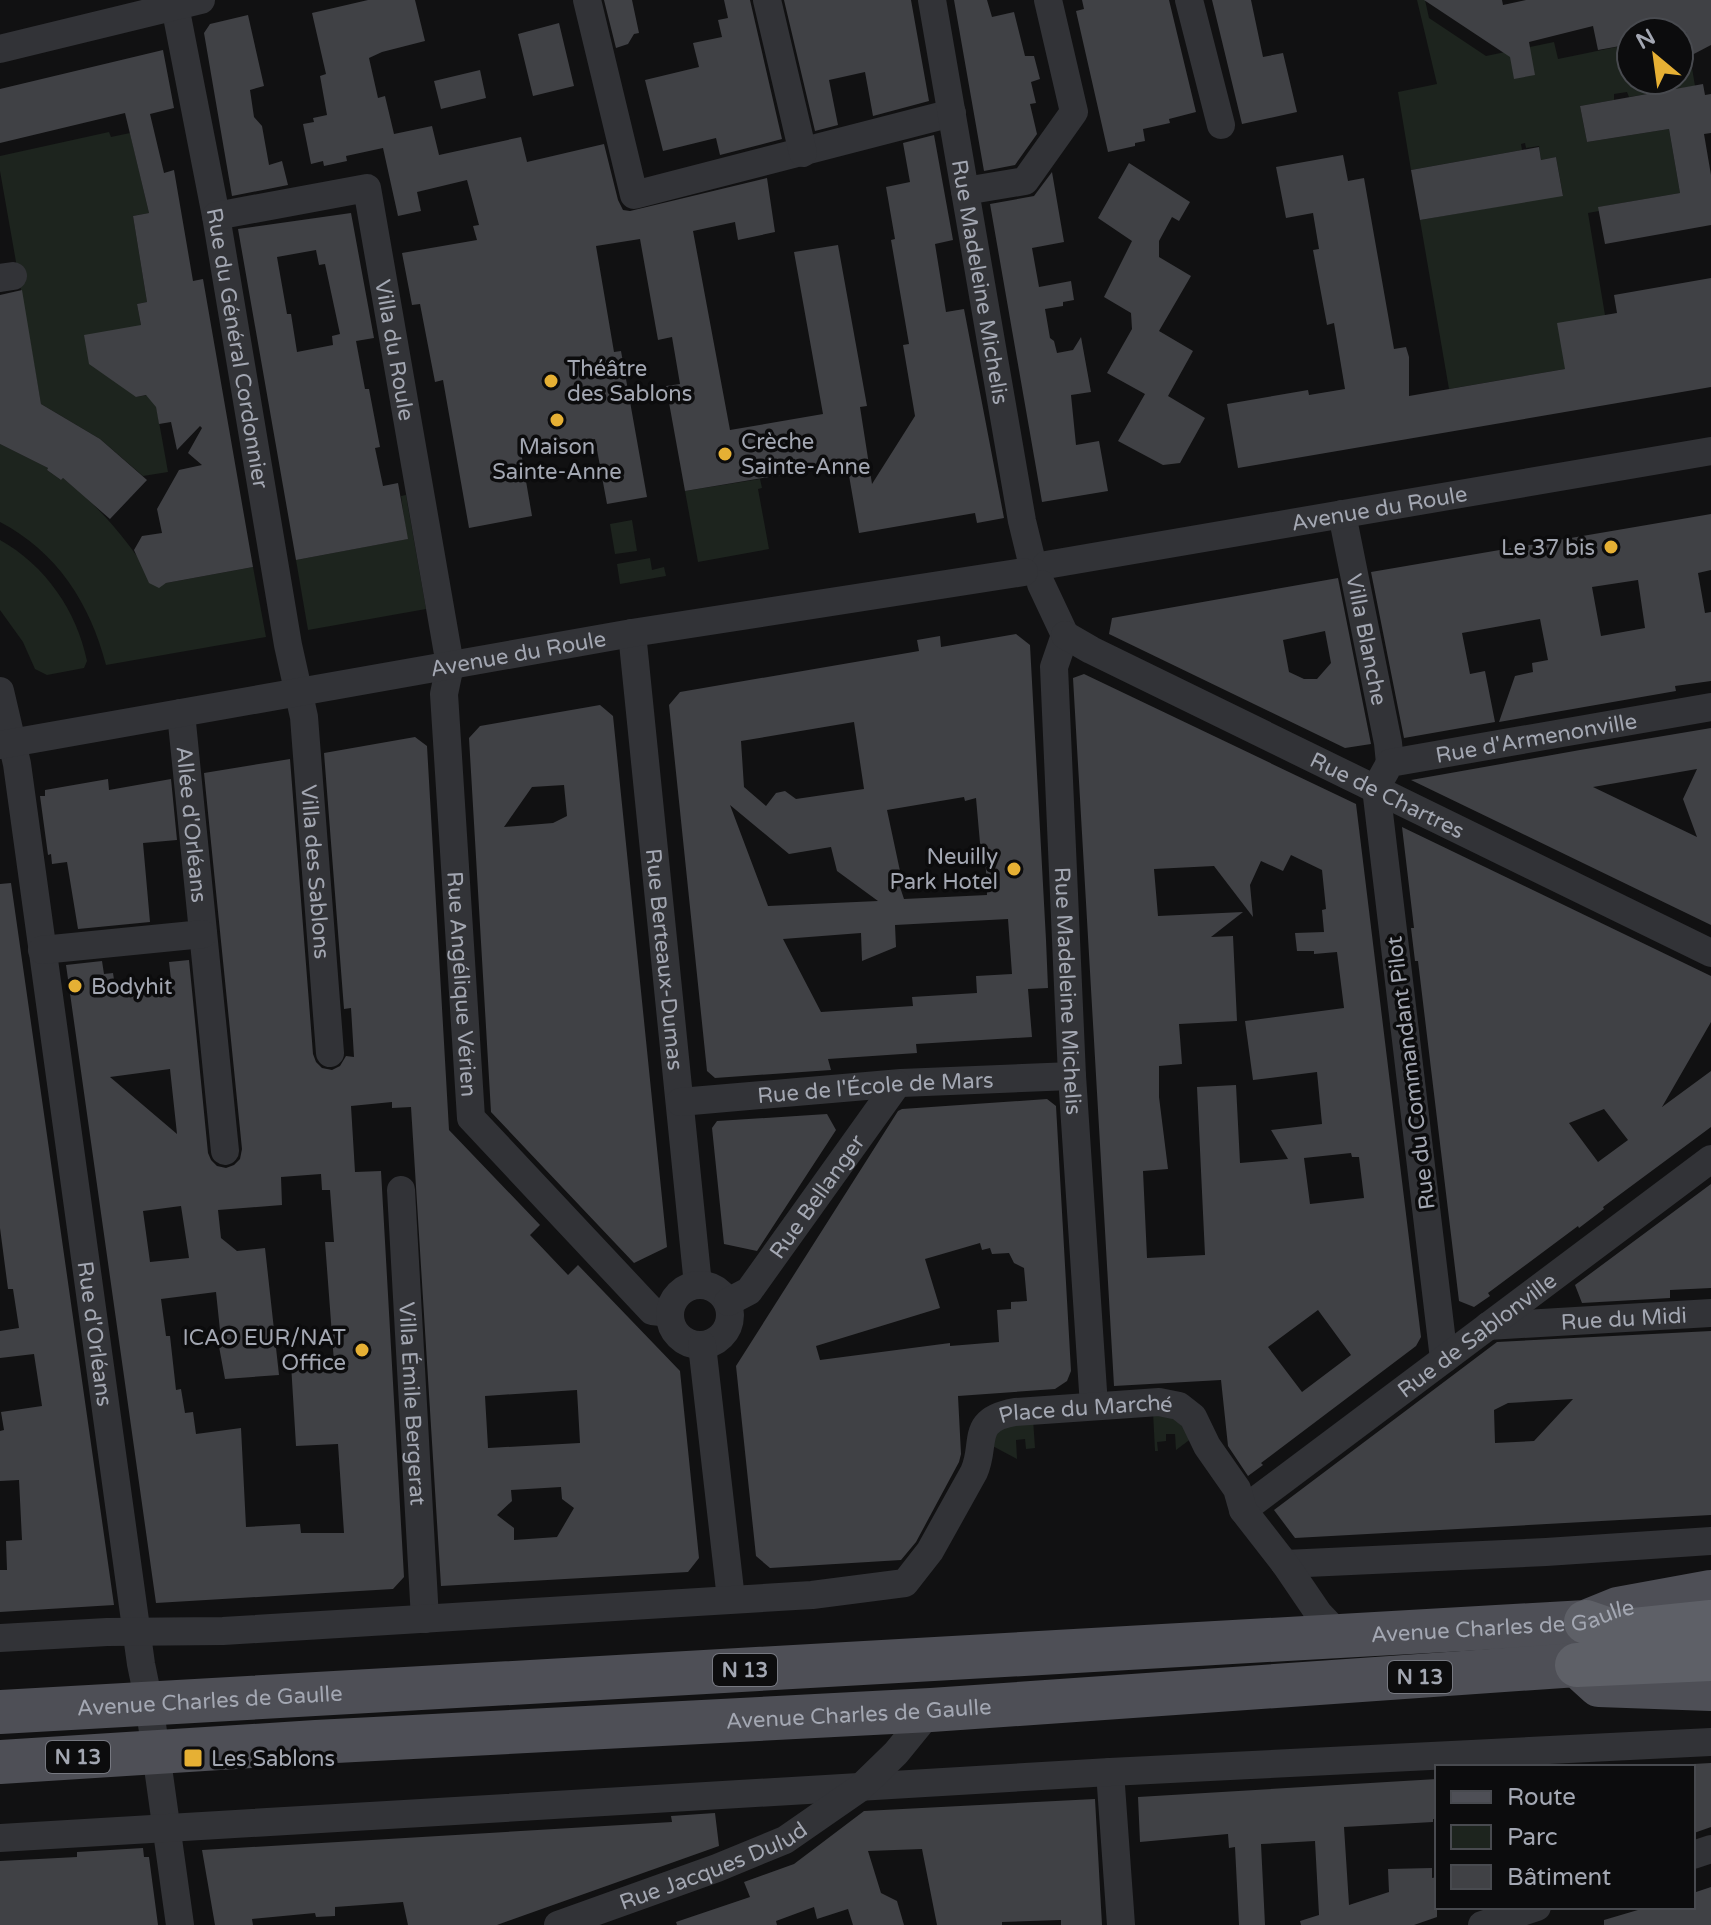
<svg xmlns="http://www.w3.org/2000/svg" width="1711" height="1925" font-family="'Varela Round',sans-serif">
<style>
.green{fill:#1d241e}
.building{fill:#404145;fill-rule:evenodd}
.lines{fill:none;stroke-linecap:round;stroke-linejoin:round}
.street{stroke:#323337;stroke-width:28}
.primary{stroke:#4e4f56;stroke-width:44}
.highway{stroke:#5e6067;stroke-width:44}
.poi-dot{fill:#e6b034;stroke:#0c0c0d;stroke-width:3}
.labels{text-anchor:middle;stroke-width:7;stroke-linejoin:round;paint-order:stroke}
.shield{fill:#0c0c0d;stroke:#767880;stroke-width:2}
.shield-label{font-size:20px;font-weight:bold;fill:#a3a7b2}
.street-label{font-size:22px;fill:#a3a7b2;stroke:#0c0c0d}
.poi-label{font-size:22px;fill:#a3a7b2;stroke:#0c0c0d;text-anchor:start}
</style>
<rect width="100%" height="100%" fill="#111112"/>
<path class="green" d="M1417,0h8l4,18 57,38 68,-14 4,17 73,-15v36h48v-46l7,-2 9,54 -66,11 -2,-5 -13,2v6l-34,6 7,36 82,-13 11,64 -81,14v4l-11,2 17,102 -40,54 -116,20 -29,-169 143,-25 -7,-38 -15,3 -2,-14 -13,2 -1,-5 -4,1 1,6 -111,20 -13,-78 39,-8z
M109,132l2,5 19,-4 19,80 -16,3 14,86 -10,2 4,21 -5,72 18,-3 14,78 -25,4 -43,-37 -59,-35 -41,-233v-15z
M0,444l48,24 -1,2 14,10 2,-2c40,31 68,67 95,109l8,-4 87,-16 13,70 -160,28c-16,-62 -49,-113 -106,-143z
M760,479l2,9 -4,1 11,60 -71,13 -13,-71z
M406,495l20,114 -118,21 -12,-70 111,-21 -6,-43z
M632,520l5,31 -22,3 -5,-30z
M0,540c45,25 77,71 87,121l-3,7 -37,7 -12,-6 -12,-27 -23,-32z
M650,558l2,12 12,-3 2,9 -46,8 -3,-20z
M1153,1412l18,1 21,25 -16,12 -1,-16h-9v7l-9,1 1,9h-3z
M1033,1419l2,29 -9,1 -1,-10 -9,1 1,19 -30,-16 9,-14z"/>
<path class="building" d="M368,0h47l10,41 -43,11 -13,6 9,40 7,-2 9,38 38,-8 7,29 82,-18 6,25 77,-18 14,56 5,10 7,1 137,-33 8,54 -37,8 -3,-18 -42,9 37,199 93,-16 -29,-162 44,-7 29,161 -7,1 12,77 43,-68 -12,-71 6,-1 -18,-104 4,-1 -9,-52 24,-5 -7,-39 31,-8 19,105 -18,4 11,68 18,-3 40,209 -27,5 -2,-10 -116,20 -12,-69 -162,27 -19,-105 14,-2 -8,-47 -14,3 -18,-101 -44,7 18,106 7,-1 26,146 -40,7 -12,-65 -74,13 11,64 -63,12 -26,-148 -8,2 -15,-78 -8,1 -10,-52 75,-13 -4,-14 6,-1 -12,-45 -50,12 4,19 -23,5 -15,-68 -37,8 1,5 -23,5 -1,-5 -12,3 -8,-40 11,-2 -1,-4 14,-3 -7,-39 6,-2 -14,-61z
M604,0h28l7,33 -5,1 -6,10 -12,4z
M724,0h26l32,139 -62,16 -4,-17 -53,13 -18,-71 54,-13 -6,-24 29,-6 -4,-17 10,-2z
M784,0h127l18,101 -56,15 -8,-44 -36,8 9,45 -23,6z
M954,0h33l5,17 22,-5 11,44h9l6,23 -9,3 5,21 -6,1 7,30 -22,31 -31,6z
M1082,0h87l27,112 -27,7 1,4 -27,6 2,12 -10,2v3l-27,6 -32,-141 8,-2z
M1212,0h39l12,57 20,-4 14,59 -55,12z
M1424,0h78l1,5 23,-5h185v45l-21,11 -4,-24h-55v12l-33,6 -5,-24 -64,16 6,33 -21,4 -4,-22z
M248,15l16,71 -14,4 4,27 8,9 7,39 13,-4 6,24 -56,11 -28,-163 6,-9z
M559,23l15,63 -41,10 -15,-62z
M163,50l11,58 -24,6 14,59 10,-3 19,111 10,-2 50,288 -87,16 -7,5 -10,-5 -15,-33 8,-14 20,-3 -5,-24 22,-39 23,-5 -14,-12 14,-25 -2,-2 -23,24 -6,-28 -12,2 -3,-17 -10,-12 -10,2 -47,-33 -5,-29 57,-10 -4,-21 10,-2 -14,-86 16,-3 -24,-100 -125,30v-54z
M480,70l6,28 -45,11 -7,-28z
M1703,84l2,11 6,-1v39l-7,1 7,41v50l-106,19 -7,-37 82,-14 -11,-64 -82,13 -7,-36z
M1539,147l2,13 15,-3 7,39 -143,24 -9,-50z
M1343,155l5,26 16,-3 30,171 12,-2 3,10v39l156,-27 -8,-46 60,-10 -3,-18 97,-17v109l-473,81 -11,-64 81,-14 1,5 36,-6 -11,-66 -7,2 -14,-75 6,-1 -6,-36 -27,5 -10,-51z
M1129,163l61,39 -11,19 -7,-4 -13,24v16l32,19 -32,55 34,20 -25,45 37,22 -25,45 -17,2 -45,-24 27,-47 -38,-21 25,-44 -1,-16 -27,-16 28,-56 -34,-23z
M1052,172l12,70 -32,6 7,39 32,-6 3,19 -11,2v4l-18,3 5,29 4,3 3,12 16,-3 8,-13 10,55 -20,3 5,50 23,-4 9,50 -66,11 -52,-298 44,-8z
M351,213l23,125 -18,3 9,48h4l11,58 -5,1 8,38 15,-3 10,56 -112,21 -58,-331zM316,250l3,15 6,-1 15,70 -8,2 1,9 -36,7 -6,-38h-4l-10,-57z
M22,290l19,114 59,35 47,41 -37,39 -47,-41 -2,2 -14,-10 1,-2 -48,-24v-149z
M1711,514v56l-13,3 7,40 6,-1v69l-36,5 1,5 -177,31 16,-46 18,-4 -1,-9 16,-3 -8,-41 -78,14 8,41 15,-3 10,51 -91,16 -33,-166zM1638,580l7,48 -44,8 -9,-49z
M1338,578l33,166 -26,4 -236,-114 3,-16zM1325,631l6,32 -14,16h-13l-15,-7 -6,-32z
M1016,634l14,11 16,295 2,48 -20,1 4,48 -116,7 1,9 -89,6 3,11 -116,8 -8,-7 -38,-366 11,-13 239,-41 -2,-11 23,-4 1,11zM854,722l10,67 -68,10 -11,-8 -9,2 -10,13 -22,-19 -3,-46zM964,797l1,4 11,-3 4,45 5,7 2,45 -83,4 -7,-21 3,-7 -13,-61zM730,805l59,49 42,-7 6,24 41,30 -110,5zM1008,919l4,55 -36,2 1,17 -65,4 1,9 -92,6 -38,-73 78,-6 1,28 34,-14 -1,-22z
M1084,674l272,130 65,533 -5,9 -155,117 2,2 -15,11 -20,-30 -7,-66 -107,6 -41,-708zM1291,855l31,15 4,39 -4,1 2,22 -29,1 2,18h17v3l23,-2 7,56 -99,13 8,59 64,-8 5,52 -51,6 17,29 -48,4 -4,-78 -39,2 8,168 -58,3 -4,-87 25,-2 -9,-72v-31l23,-2 -3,-40 58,-3 -4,-85 -22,1 32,-25 -85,4 -4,-47 60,-3 39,51 -3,-32 11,-24 22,10zM1351,1153l1,4h7l5,41 -54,6 -6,-46zM1318,1310l33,45 -49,37 -34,-45z
M600,705l13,11 54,531 -33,16 -143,-151 -22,-374 11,-12zM564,785l3,31 -14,7 -49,4 28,-40z
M1711,728v197l-300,-145 169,-30zM1697,769l-14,30 14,38 -104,-50z
M415,737l12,9 22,384 91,95 -10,10 38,40 10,-10 102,106 19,187 -11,14 -247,14 -30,-479 -19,1v-6l-41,4 4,66 26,-1 23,406 -11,12 -237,14 -90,-638 36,-4 2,13 9,-1 3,20 56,-5 -3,-26 20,-2 19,193 3,7 6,6 9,2 8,-3 6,-6 2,-10 -38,-376 86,-14 23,295 3,8 6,6 10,2 8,-4 6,-10 8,1 -3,-49 -7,1 -20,-256zM170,1069l7,65 -67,-57zM321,1174l1,16h8l4,52h-9l9,120 -43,2 5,82 42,-2 6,89h-43l-1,-9 -54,3 -5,-99 -45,6 -3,-22 -8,1 -4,-24 -5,1 -6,-54h-4l-5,-37 55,-7 5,48 -3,1 7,38 54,-4 -14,-127 -28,3 -16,-13 -3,-28 64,-5 -1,-28zM181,1206l8,52 -39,4 -7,-51zM577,1390l3,53 -92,5 -3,-52zM561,1487l1,12 12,9 -17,29 -43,3v-12l-17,-13 15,-14 -1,-11z
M108,779l1,11 62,-11 6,61 -34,3 7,79 -72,7 -11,-67 -15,2 -1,-10 -3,1 -8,-59h5v-6z
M1402,827l309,149v46l-49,85 49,-36v56l-108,80 1,2 -25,19 -1,-2 -90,67 2,3 -16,11 -15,-6 -41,-340h-3l-4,-33h3zM1604,1109l24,31 -30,22 -29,-39z
M11,883l30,210 73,512 -114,7v-42h7l-1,-29 16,-1 -3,-60 -19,1v-50l4,-1 -3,-18 41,-6 -8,-52 -34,4v-27l19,-3 -6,-39h-5l-8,-61v-344z
M1047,1099l9,7 15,265 -4,10 -12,8 -97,7 3,58 -2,8 -43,80 -15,18 -131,8 -14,-12 -20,-190 162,-255 4,-2zM980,1243l2,7 8,-2 2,6 17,-1 5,10 10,5 3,33 -16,1v7l-14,1 2,32 -49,4v-3l-130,17 -4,-14 124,-38 -15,-49z
M827,1114l9,16 -79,121 -33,-7 -12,-116 5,-7z
M1711,1184v104l-41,2v8l-88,5 -7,-18z
M1711,1331v184l-416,23 -21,-28 223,-168zM1573,1399l-39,42 -39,2 -1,-33 14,-7z
M1711,1763v64l-17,6 -1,-69z
M1437,1779v40h-4v3l-89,5 5,78 40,-13 -1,-23 44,-1v10l5,-1v40l-23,8h-113l-1,-4 19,-6 -4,-74 -54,3 4,81h-26l-4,-78 -6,1 -1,-14 -88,8 -2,-45z
M1095,1799l7,126h-41v-5l-59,2v3h-65l-15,-76 -54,2 13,42 16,8 7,24h-51l-5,-16 -31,10 -3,-12 -38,14 1,4h-100l-1,-3 74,-25 -6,-15 50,-18 70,-53z
M715,1813l4,33 -222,79h-89l-5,-23 -68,5v9l-19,1 -1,-4 -63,6 1,6h-38l-13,-75 470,-28 -1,-6z
M143,1848l1,9h5l9,68h-158v-64l77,-4v-5z
M1711,1887v38h-107v-5l44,-13h45v-14z"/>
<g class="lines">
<g class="street">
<path d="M587,0l47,195 318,-82"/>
<path d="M767,0l36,153"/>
<path id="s1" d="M932,0l90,521 10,41"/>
<path d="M1189,0l32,125"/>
<path id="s2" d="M175,6l41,210 72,429 16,72 26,336"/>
<path d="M0,49l201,-49"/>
<path d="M965,191l60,-10 49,-69 -26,-112"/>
<path id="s3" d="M216,216l151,-28 83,477 -6,29 27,424 181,193 18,2"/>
<path d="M0,278l13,-2"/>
<path id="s4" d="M1342,514l46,229 2,20"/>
<path id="s5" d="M1046,565l665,-114"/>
<path d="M1041,584l24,51"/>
<path id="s6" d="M632,633l66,652"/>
<path id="s7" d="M1065,635l-11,32 18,409 22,330"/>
<path id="s8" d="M1065,635l26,15 620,303"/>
<path id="s9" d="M0,691l17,73 124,900 8,39 31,222"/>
<path id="s10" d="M181,713l44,438"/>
<path id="s11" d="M0,745l632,-112 392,-61"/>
<path d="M42,950l161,-16"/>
<path id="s12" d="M680,1102l221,-19 171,-7"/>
<path id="s13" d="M401,1190l24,429"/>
<circle cx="700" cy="1315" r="30"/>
<path id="s14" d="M728,1302l21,-11 148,-207"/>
<path id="s15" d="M1488,1326l223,-13"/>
<path d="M702,1345l29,254"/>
<path id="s16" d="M1444,1359l-68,-571 14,-25 321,-56"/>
<path id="s17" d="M1243,1510l468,-351"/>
<path d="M1285,1564l261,-12 165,-11"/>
<path id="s18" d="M0,1638l107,-6 116,-1 589,-36 93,-12 25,-32 44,-79c13,-29 -5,-52 41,-60l144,-10 20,4 14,11 14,29 30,43 6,21 42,54 34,50 21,22"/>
<path d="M1110,1772l11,153"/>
<path d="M0,1838l1110,-66 601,-30"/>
<path d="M1693,1855l18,-6"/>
<path id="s19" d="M558,1925l159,-57 68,-28 75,-52 36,-35 35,-43"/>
<path d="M1482,1925l55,-18"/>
</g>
<g class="primary">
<path id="s20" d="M0,1712l1586,-90 32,-13 93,-17"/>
<path id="s21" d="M0,1762l316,-20 615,-32 646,-45 22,20 112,4"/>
</g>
<path class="highway" d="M1586,1622l29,10 96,-10
M1577,1665l134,-6"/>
</g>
<g class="poi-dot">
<circle cx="551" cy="381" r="8"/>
<circle cx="557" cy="420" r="8"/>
<circle cx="725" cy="454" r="8"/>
<circle cx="1611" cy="547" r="8"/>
<circle cx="1014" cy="869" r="8"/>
<circle cx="75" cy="986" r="8"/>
<circle cx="362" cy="1350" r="8"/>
<rect x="183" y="1748" width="20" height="20" rx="4"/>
</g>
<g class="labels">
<g class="shield">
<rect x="713" y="1654" width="64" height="32" rx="6"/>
<rect x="1388" y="1661" width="64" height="32" rx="6"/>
<rect x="46" y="1741" width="64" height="32" rx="6"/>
</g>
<g class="shield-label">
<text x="745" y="1677">N 13</text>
<text x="1420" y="1684">N 13</text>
<text x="78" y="1764">N 13</text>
</g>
<g class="street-label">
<text dy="8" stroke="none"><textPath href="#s1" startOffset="286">Rue Madeleine Michelis</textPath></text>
<text dy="8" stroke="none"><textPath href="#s2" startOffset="348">Rue du Général Cordonnier</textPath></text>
<text dy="8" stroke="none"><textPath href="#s3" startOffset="318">Villa du Roule</textPath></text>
<text dy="8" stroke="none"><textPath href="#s5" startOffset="338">Avenue du Roule</textPath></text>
<text dy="8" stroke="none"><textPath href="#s4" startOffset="128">Villa Blanche</textPath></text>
<text dy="8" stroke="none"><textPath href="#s11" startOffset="526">Avenue du Roule</textPath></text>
<text dy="8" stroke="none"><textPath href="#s16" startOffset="752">Rue d'Armenonville</textPath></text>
<text dy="8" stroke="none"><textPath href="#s8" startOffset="360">Rue de Chartres</textPath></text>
<text dy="8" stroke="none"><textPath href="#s10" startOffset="112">Allée d'Orléans</textPath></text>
<text dy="8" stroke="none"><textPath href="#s2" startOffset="878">Villa des Sablons</textPath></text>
<text dy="8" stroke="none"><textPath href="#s6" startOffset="328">Rue Berteaux-Dumas</textPath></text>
<text dy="8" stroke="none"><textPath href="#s3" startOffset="958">Rue Angélique Vérien</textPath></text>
<text dy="8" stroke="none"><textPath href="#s7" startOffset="358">Rue Madeleine Michelis</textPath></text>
<text transform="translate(1410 1073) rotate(-97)" y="8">Rue du Commandant Pilot</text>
<text dy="8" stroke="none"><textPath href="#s12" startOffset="196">Rue de l'École de Mars</textPath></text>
<text dy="8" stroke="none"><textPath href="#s14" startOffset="140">Rue Bellanger</textPath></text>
<text dy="8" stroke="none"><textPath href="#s15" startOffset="136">Rue du Midi</textPath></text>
<text dy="8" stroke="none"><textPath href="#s9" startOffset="650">Rue d'Orléans</textPath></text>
<text dy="8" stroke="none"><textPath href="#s17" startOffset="292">Rue de Sablonville</textPath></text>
<text dy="8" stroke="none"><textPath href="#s13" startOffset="214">Villa Émile Bergerat</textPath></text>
<text dy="8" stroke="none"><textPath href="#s18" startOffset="1190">Place du Marché</textPath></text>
<text dy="8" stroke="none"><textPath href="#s20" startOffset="1506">Avenue Charles de Gaulle</textPath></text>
<text dy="8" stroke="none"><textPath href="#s20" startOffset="210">Avenue Charles de Gaulle</textPath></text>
<text dy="8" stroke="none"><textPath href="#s21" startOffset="860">Avenue Charles de Gaulle</textPath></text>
<text dy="8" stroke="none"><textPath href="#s19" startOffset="166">Rue Jacques Dulud</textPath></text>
</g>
<g class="poi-label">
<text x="567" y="376">Théâtre<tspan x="567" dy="25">des Sablons</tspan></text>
<text x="741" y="449">Crèche<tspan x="741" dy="25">Sainte-Anne</tspan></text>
<text x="557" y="454" text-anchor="middle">Maison<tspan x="557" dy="25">Sainte-Anne</tspan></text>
<text x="1595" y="555" text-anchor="end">Le 37 bis</text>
<text x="998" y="864" text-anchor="end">Neuilly<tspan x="998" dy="25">Park Hotel</tspan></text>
<text x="91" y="994">Bodyhit</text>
<text x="346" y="1345" text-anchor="end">ICAO EUR/NAT<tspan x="346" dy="25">Office</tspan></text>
<text x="211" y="1766">Les Sablons</text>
</g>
</g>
<rect x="1435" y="1765" width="260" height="144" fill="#0c0c0d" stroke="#484a4f" stroke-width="2"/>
<rect x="1451" y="1791" width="40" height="12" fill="#4e4f56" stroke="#484a4f" stroke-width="2"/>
<text x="1507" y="1805" font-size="24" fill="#a3a7b2">Route</text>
<rect x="1451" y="1825" width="40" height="24" fill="#1d241e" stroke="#484a4f" stroke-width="2"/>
<text x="1507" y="1845" font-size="24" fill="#a3a7b2">Parc</text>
<rect x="1451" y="1865" width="40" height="24" fill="#404145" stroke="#484a4f" stroke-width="2"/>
<text x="1507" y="1885" font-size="24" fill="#a3a7b2">Bâtiment</text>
<g transform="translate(1655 56) rotate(331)"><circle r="38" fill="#0c0c0d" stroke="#484a4f" stroke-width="2"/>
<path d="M0-6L14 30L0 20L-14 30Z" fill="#e6b034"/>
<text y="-12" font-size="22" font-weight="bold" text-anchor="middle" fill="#a3a7b2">N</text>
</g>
</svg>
